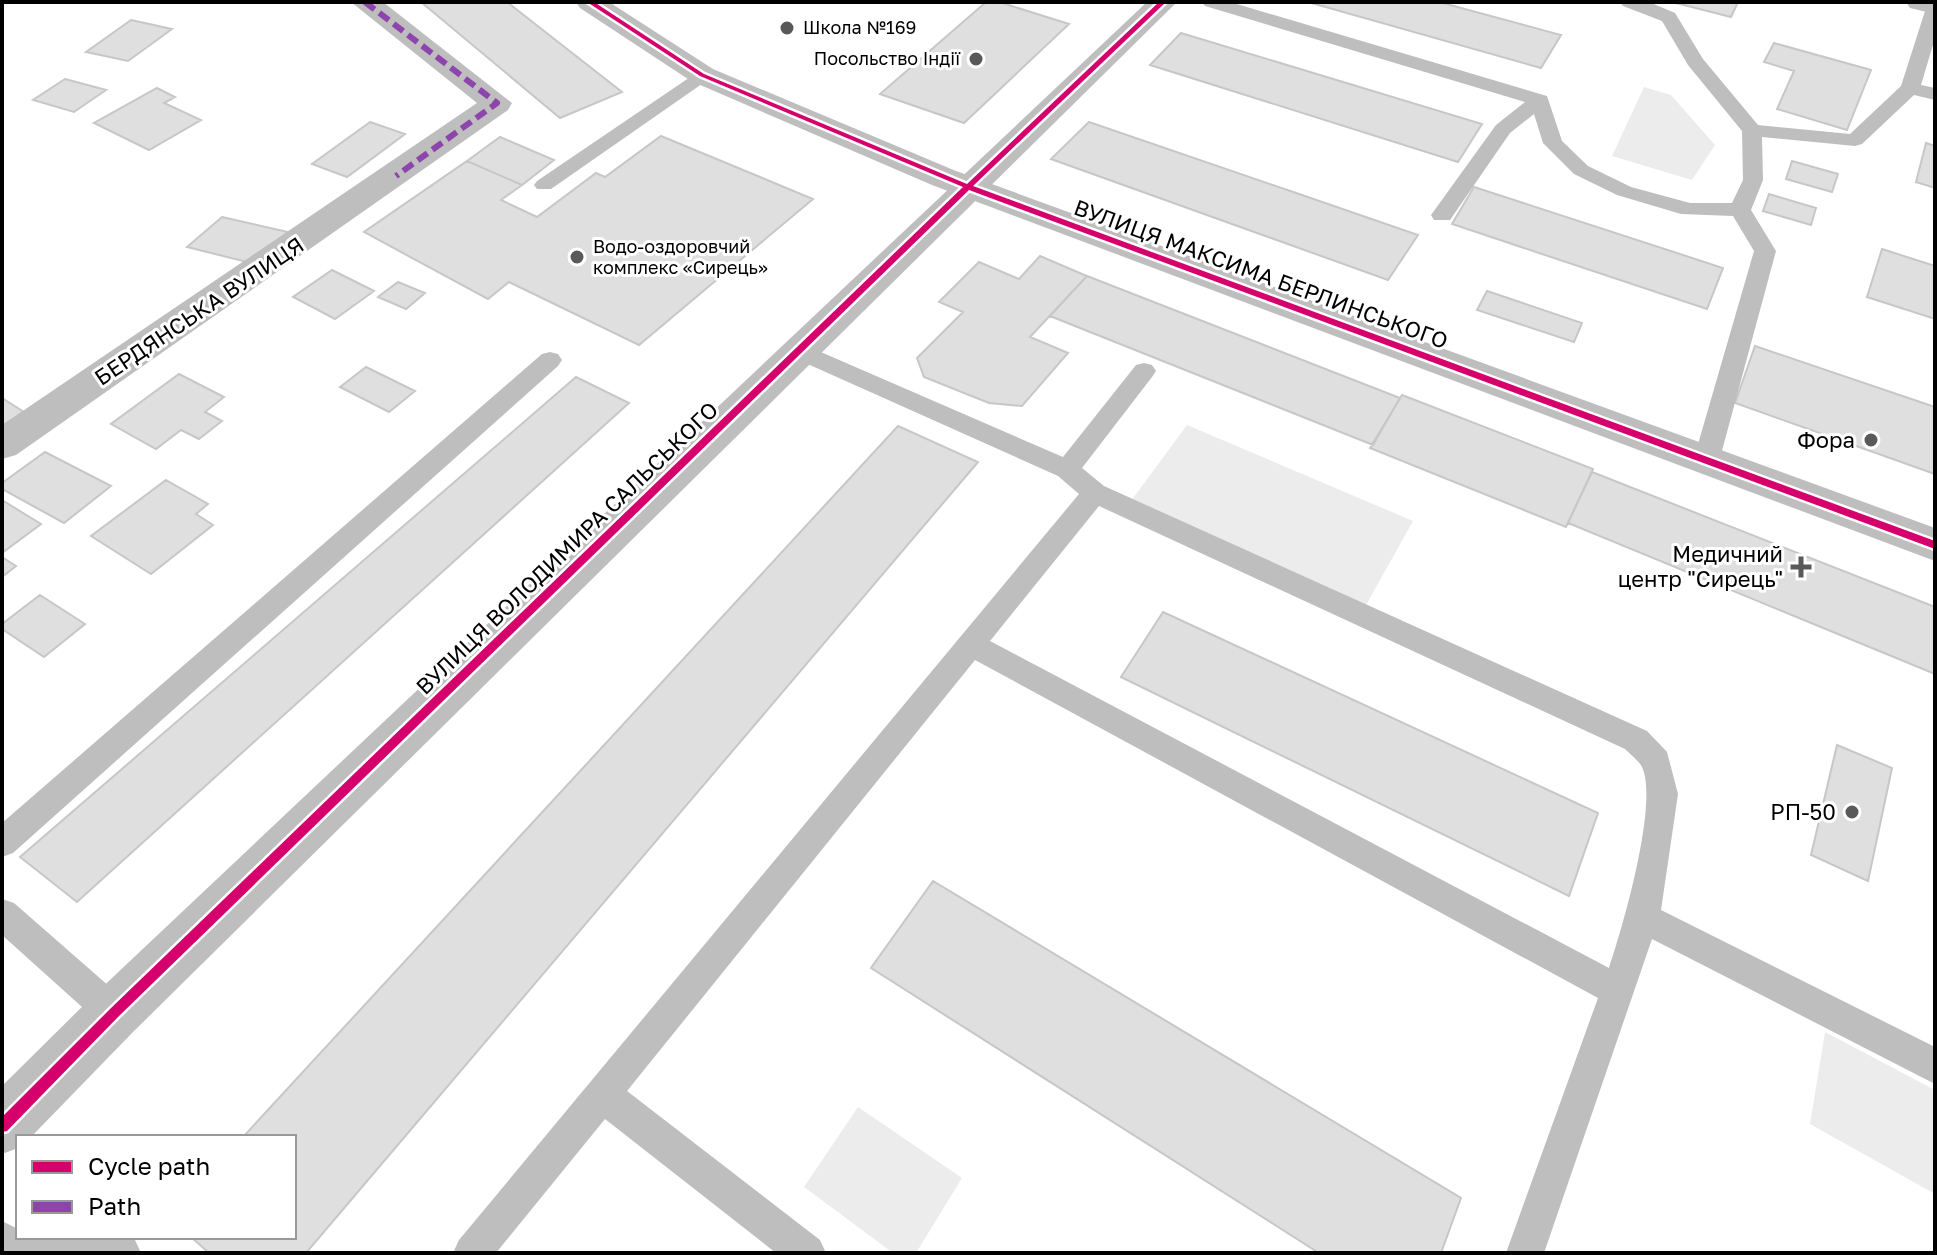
<svg xmlns="http://www.w3.org/2000/svg" width="1937" height="1255" font-family="'Golos Text',sans-serif">
<style>
.green{fill:#ececec}
.building{fill:#dfdfdf;stroke:#c7c7c7;stroke-width:2}
.lines{fill:none;stroke-linecap:round;stroke-linejoin:round}
.service{fill:#bebebe;fill-rule:evenodd}
.minor{fill:#bebebe;fill-rule:evenodd}
.tertiary{fill:#bebebe;fill-rule:evenodd}
.quiet{stroke:#8e44ad;stroke-width:6;stroke-dasharray:12 6;stroke-linecap:butt}
.cycleway-casing{stroke:#fff;stroke-width:5}
.cycleway{fill:#d6006c;fill-rule:evenodd}
.poi-dot{fill:#595959;stroke:#fff;stroke-width:3}
.labels{text-anchor:middle;stroke-width:6;stroke-linejoin:round;paint-order:stroke}
.far-poi-label{font-size:18px;fill:#000;stroke:#fff;text-anchor:start}
.street-label{font-size:22px;fill:#000;stroke:#fff}
.poi-label{font-size:22px;fill:#000;stroke:#fff;text-anchor:end}
</style>
<rect width="100%" height="100%" fill="#fff"/>
<path class="green" d="M1644,87l27,8 44,50 -23,35 -80,-24z
M1187,425l226,96 -48,86 -234,-106z
M1825,1032l110,58v104l-125,-70z
M858,1107l104,71 -46,75h-23l-89,-66z"/>
<path class="building" d="M421,2h86l115,90 -62,26z
M986,2h13l70,22 -105,99 -84,-29z
M1308,2h131l122,33 -20,33z
M1672,2h66l-7,15z
M131,20l41,9 -44,32 -42,-9z
M1181,33l301,91 -24,38 -308,-97z
M1774,43l97,27 -24,60 -70,-21 17,-38 -30,-9z
M65,79l41,11 -32,22 -41,-12z
M157,88l18,9 -11,6 37,17 -52,30 -55,-27z
M370,122l35,12 -58,43 -35,-13z
M1089,122l213,73 116,40 -30,45 -337,-121z
M661,136l152,63 -174,146 -130,-63 -21,17 -124,-67 103,-71 55,24 -21,15 36,17 59,-44 9,4z
M500,137l54,23 -32,25 -55,-24z
M1926,143l9,3v42l-19,-6z
M1792,161l46,13 -6,18 -46,-13z
M1474,187l249,81 -16,41 -255,-85z
M1769,194l47,14 -5,17 -48,-14z
M222,217l66,15 -33,32 -68,-17z
M1882,249l53,17v53l-68,-22z
M1040,256l47,20 -57,61 38,16 -46,53 -33,-3 -65,-26 -7,-19 46,-46 -24,-10 40,-40 40,17z
M332,270l42,21 -39,28 -42,-22z
M1087,276l313,122 -27,47 -323,-129z
M398,282l27,11 -19,16 -28,-12z
M1487,291l95,32 -8,19 -97,-32z
M1755,346l180,61v67l-200,-71z
M366,367l49,24 -26,21 -49,-25z
M179,374l45,23 -19,15 17,9 -23,18 -18,-9 -25,19 -45,-25z
M576,377l53,26 -552,499 -57,-45z
M1402,395l191,74 -27,58 -196,-79z
M2,398l22,14 -22,14z
M898,426l80,36 -672,791h-97l-18,-16h103v-100h-51z
M45,452l66,34 -47,37 -62,-34v-6z
M1592,472l343,135v67l-367,-151z
M166,480l42,24 -12,10 17,11 -62,49 -60,-38z
M2,500l39,24 -39,29z
M2,557l14,9 -14,11z
M40,595l45,29 -41,33 -42,-28v-5z
M1163,612l435,201 -29,83 -448,-219z
M1837,745l55,23 -24,113 -57,-26z
M933,881l528,317 -20,55h-122l-448,-285z"/>
<g class="lines">
<path class="service" d="M1202,2h28l317,94 15,45 26,25 43,21 59,16h42l11,-23 -1,-49 -54,-66 -26,-44 -39,-15 -3,-4h29l26,11 28,46 55,66 92,9 51,-48 25,-78 9,-5v35l-14,47 14,3v12l-21,-5 -52,49 -7,2 -93,-9 1,43 -12,30 25,41 -56,207 -4,7 -9,2 -9,-2 -4,-7 60,-207 -21,-35 -52,-2 -64,-19 -43,-21 -31,-31 -9,-29 -24,19 -60,87h-16l-3,-5 65,-90 29,-23 -320,-96z
M702,69l7,2 3,4 -3,4 -158,110h-14l-3,-4 3,-4z
M800,343l263,114 73,-92 8,-2 8,2 4,6 -4,6 -70,91 22,18 543,245 20,21 11,42 -17,116 274,137v37l-283,-145 -108,314h-38l92,-255 -623,-338 -348,431 193,149 6,13h-50l-171,-134 -109,134h-43l6,-13 620,-746 -21,-18 -266,-119 -4,-6 4,-6zM1099,506l526,243c5,5 14,12 17,18 17,36 -20,163 -33,201l-619,-327z
M550,352l8,2 4,6 -4,6 -545,487 -11,4v-34l540,-469z
M2,899l12,4 112,98 5,12 -5,12 -12,5 -12,-5 -100,-90z
M2,1221l16,8v8h113l4,3 6,13h-139z"/>
<path class="minor" d="M351,2h32l129,101 -4,7 -492,345 -14,4v-34l475,-322z
M1147,2h30l-1044,1030 -102,105h-13v11l-16,6v-68l93,-92z"/>
<path class="tertiary" d="M576,2h33l104,67 243,102 979,357v33l-1003,-376 -241,-104 -111,-73z
M1906,2h29v12l-25,-6z"/>
<path class="quiet" d="M365,2l132,101 -101,73"/>
<defs>
<path id="cycleway" d="M587,2h7l110,72 263,110 192,-182h7l-193,184 962,355v8l-966,-359 -851,827 -111,114 -5,1v-15l108,-108 853,-822 -263,-111z"/>
</defs>
<use href="#cycleway" class="cycleway-casing"/>
<use href="#cycleway" class="cycleway"/>
</g>
<g class="poi-dot">
<circle cx="787" cy="28" r="8"/>
<circle cx="976" cy="59" r="8"/>
<circle cx="577" cy="257" r="8"/>
<circle cx="1871" cy="440" r="8"/>
<path d="M1797 555h8v8h8v8h-8v8h-8v-8h-8v-8h8z"/>
<circle cx="1852" cy="812" r="8"/>
</g>
<g class="labels">
<g class="far-poi-label">
<text x="803" y="34">Школа №169</text>
<text x="960" y="65" text-anchor="end">Посольство Індії</text>
<text x="593" y="253">Водо-оздоровчий<tspan x="593" dy="21">комплекс «Сирець»</tspan></text>
</g>
<g class="street-label">
<text transform="translate(1261 274) rotate(20)" y="8">ВУЛИЦЯ МАКСИМА БЕРЛИНСЬКОГО</text>
<text transform="translate(199 311) rotate(-34)" y="8">БЕРДЯНСЬКА ВУЛИЦЯ</text>
<text transform="translate(567 548) rotate(-44)" y="8">ВУЛИЦЯ ВОЛОДИМИРА САЛЬСЬКОГО</text>
</g>
<g class="poi-label">
<text x="1855" y="448">Фора</text>
<text x="1783" y="562">Медичний<tspan x="1783" dy="25">центр "Сирець"</tspan></text>
<text x="1836" y="820">РП-50</text>
</g>
</g>
<rect width="1937" height="1255" fill="none" stroke="#000000" stroke-width="8"/>
<rect x="16" y="1135" width="280" height="104" fill="#ffffff" stroke="#999999" stroke-width="2"/>
<rect x="32" y="1161" width="40" height="12" fill="#d6006c" stroke="#999999" stroke-width="2"/>
<text x="88" y="1175" font-size="24" fill="#000000">Cycle path</text>
<rect x="32" y="1201" width="40" height="12" fill="#8e44ad" stroke="#999999" stroke-width="2"/>
<text x="88" y="1215" font-size="24" fill="#000000">Path</text>
</svg>
